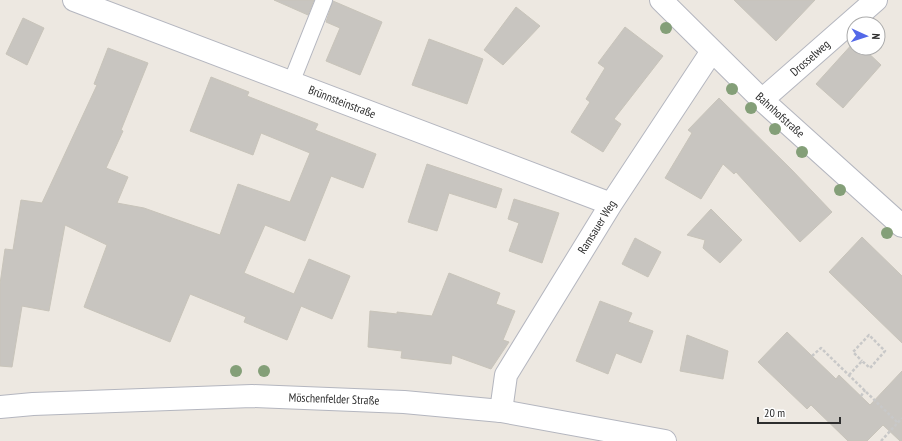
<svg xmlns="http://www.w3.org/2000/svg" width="902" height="441" font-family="'PT Sans Narrow',sans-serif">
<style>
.building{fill:#c8c5c0;stroke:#c8c4ba}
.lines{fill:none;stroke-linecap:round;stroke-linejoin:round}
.service-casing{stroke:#b4b6bf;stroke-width:18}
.minor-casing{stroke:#b4b6bf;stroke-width:24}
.tertiary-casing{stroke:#b4b6bf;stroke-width:24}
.path{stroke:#c8c8c8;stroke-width:2.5;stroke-dasharray:3 2;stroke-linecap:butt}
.service{stroke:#fff;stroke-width:16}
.minor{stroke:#fff;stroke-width:22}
.tertiary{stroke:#fff;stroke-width:22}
.tree{fill:#849f78}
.labels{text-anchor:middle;stroke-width:3;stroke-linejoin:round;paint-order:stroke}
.street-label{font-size:12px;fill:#2d2d2d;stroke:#fff}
</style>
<rect width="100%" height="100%" fill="#ede8e1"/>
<path class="building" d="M274,0h40l-6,15z
M734,0h81l-39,41z
M333,1l49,21 -22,53 -34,-14 14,-33 -14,-6z
M516,7l24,19 -37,39 -19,-15z
M23,18l21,10 -17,37 -21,-11z
M625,27l38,29 -49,63 7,5 -18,28 -32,-20 19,-30 -4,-3 19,-31 -7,-5z
M429,39l54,20 -16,45 -55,-19z
M854,42v6h9l18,17 -38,43 -27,-24z
M108,48l40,15 -27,67 2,1 -17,37 22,9 -11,26 27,5 76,27 18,-51 52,18 20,-49 -49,-20 -8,22 -63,-24 21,-54 38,15 -2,4 71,28 -3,6 61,24 -13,34 -32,-12 -26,65 -40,-16 -21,48 50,21 15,-35 41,17 -18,43 -31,-13 -14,34 -43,-18 2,-5 -56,-23 -20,48 -86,-35 23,-62 -42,-20 -16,86 -27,-5 -10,61 -12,-1v-82l5,-35 8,1 8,-50 21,3 55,-118 -3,-1z
M719,98l72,71 41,43 -32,30 -64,-70 -2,2 -11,-10 -22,35 -36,-21 27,-45 -4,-3z
M427,164l75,25 -6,19 -47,-15 -12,38 -29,-9z
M514,199l45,14 -17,50 -33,-12 10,-28 -11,-4z
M711,209l31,31 -22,23 -17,-15 2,-8 -18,-5z
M862,237l40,39v67l-73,-71z
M635,238l26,14 -13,25 -26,-13z
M449,273l51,20 -4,11 19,7 -12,29 6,2 -18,27 -39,-14 -1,9 -50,-6 1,-7 -34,-4 2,-36 27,3v-2l35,4z
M600,301l32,12 -4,9 25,9 -12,32 -25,-10 -8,21 -32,-13z
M787,332l49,47 3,-4 31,30 32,-34v70h-2l-17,-16 -16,16h-19l-37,-36 -4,4 -49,-47z
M687,335l41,16 -5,28 -43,-8z"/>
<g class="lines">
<defs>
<path id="service" d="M291,83l33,-83"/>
<path id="minor" d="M74,0l537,204
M661,0l101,100 140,126
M762,100l114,-100
M501,411l5,-36 105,-171 101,-153"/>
<path id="tertiary" d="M0,407l33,-3 219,-8 152,6 97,9 164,30"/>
</defs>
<use href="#service" class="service-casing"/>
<use href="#minor" class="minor-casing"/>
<use href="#tertiary" class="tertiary-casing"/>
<path class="path" d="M812,356l9,-8 77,75
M849,375l13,-14 8,7 15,-17 -16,-16 -16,17 9,9
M861,396l4,-6
M881,441l21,-23"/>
<use href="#service" class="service"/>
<use href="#minor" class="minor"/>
<use href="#tertiary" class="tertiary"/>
</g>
<g class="tree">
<circle cx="666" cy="28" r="6"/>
<circle cx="732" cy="89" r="6"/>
<circle cx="751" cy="108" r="6"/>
<circle cx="775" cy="129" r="6"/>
<circle cx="802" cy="152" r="6"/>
<circle cx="840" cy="190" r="6"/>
<circle cx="887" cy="233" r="6"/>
<circle cx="236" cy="371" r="6"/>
<circle cx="264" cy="371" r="6"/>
</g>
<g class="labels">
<g class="street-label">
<text transform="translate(810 58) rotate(-41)" y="4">Drosselweg</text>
<text transform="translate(342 102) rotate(21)" y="4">Brünnsteinstraße</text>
<text transform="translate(780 115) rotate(42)" y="4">Bahnhofstraße</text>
<text transform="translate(597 227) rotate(-58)" y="4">Ramsauer Weg</text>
<text transform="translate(334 399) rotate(2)" y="4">Möschenfelder Straße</text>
</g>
</g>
<g transform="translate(866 36) rotate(93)"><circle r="19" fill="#ffffff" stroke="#ababab"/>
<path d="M0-3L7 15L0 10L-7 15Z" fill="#5368e8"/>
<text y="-6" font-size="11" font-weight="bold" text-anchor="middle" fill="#2d2d2d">N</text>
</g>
<path d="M758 417v6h82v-6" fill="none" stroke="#2d2d2d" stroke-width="2"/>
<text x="764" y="417" font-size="12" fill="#2d2d2d" stroke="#ffffff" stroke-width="3" paint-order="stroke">20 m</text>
</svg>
